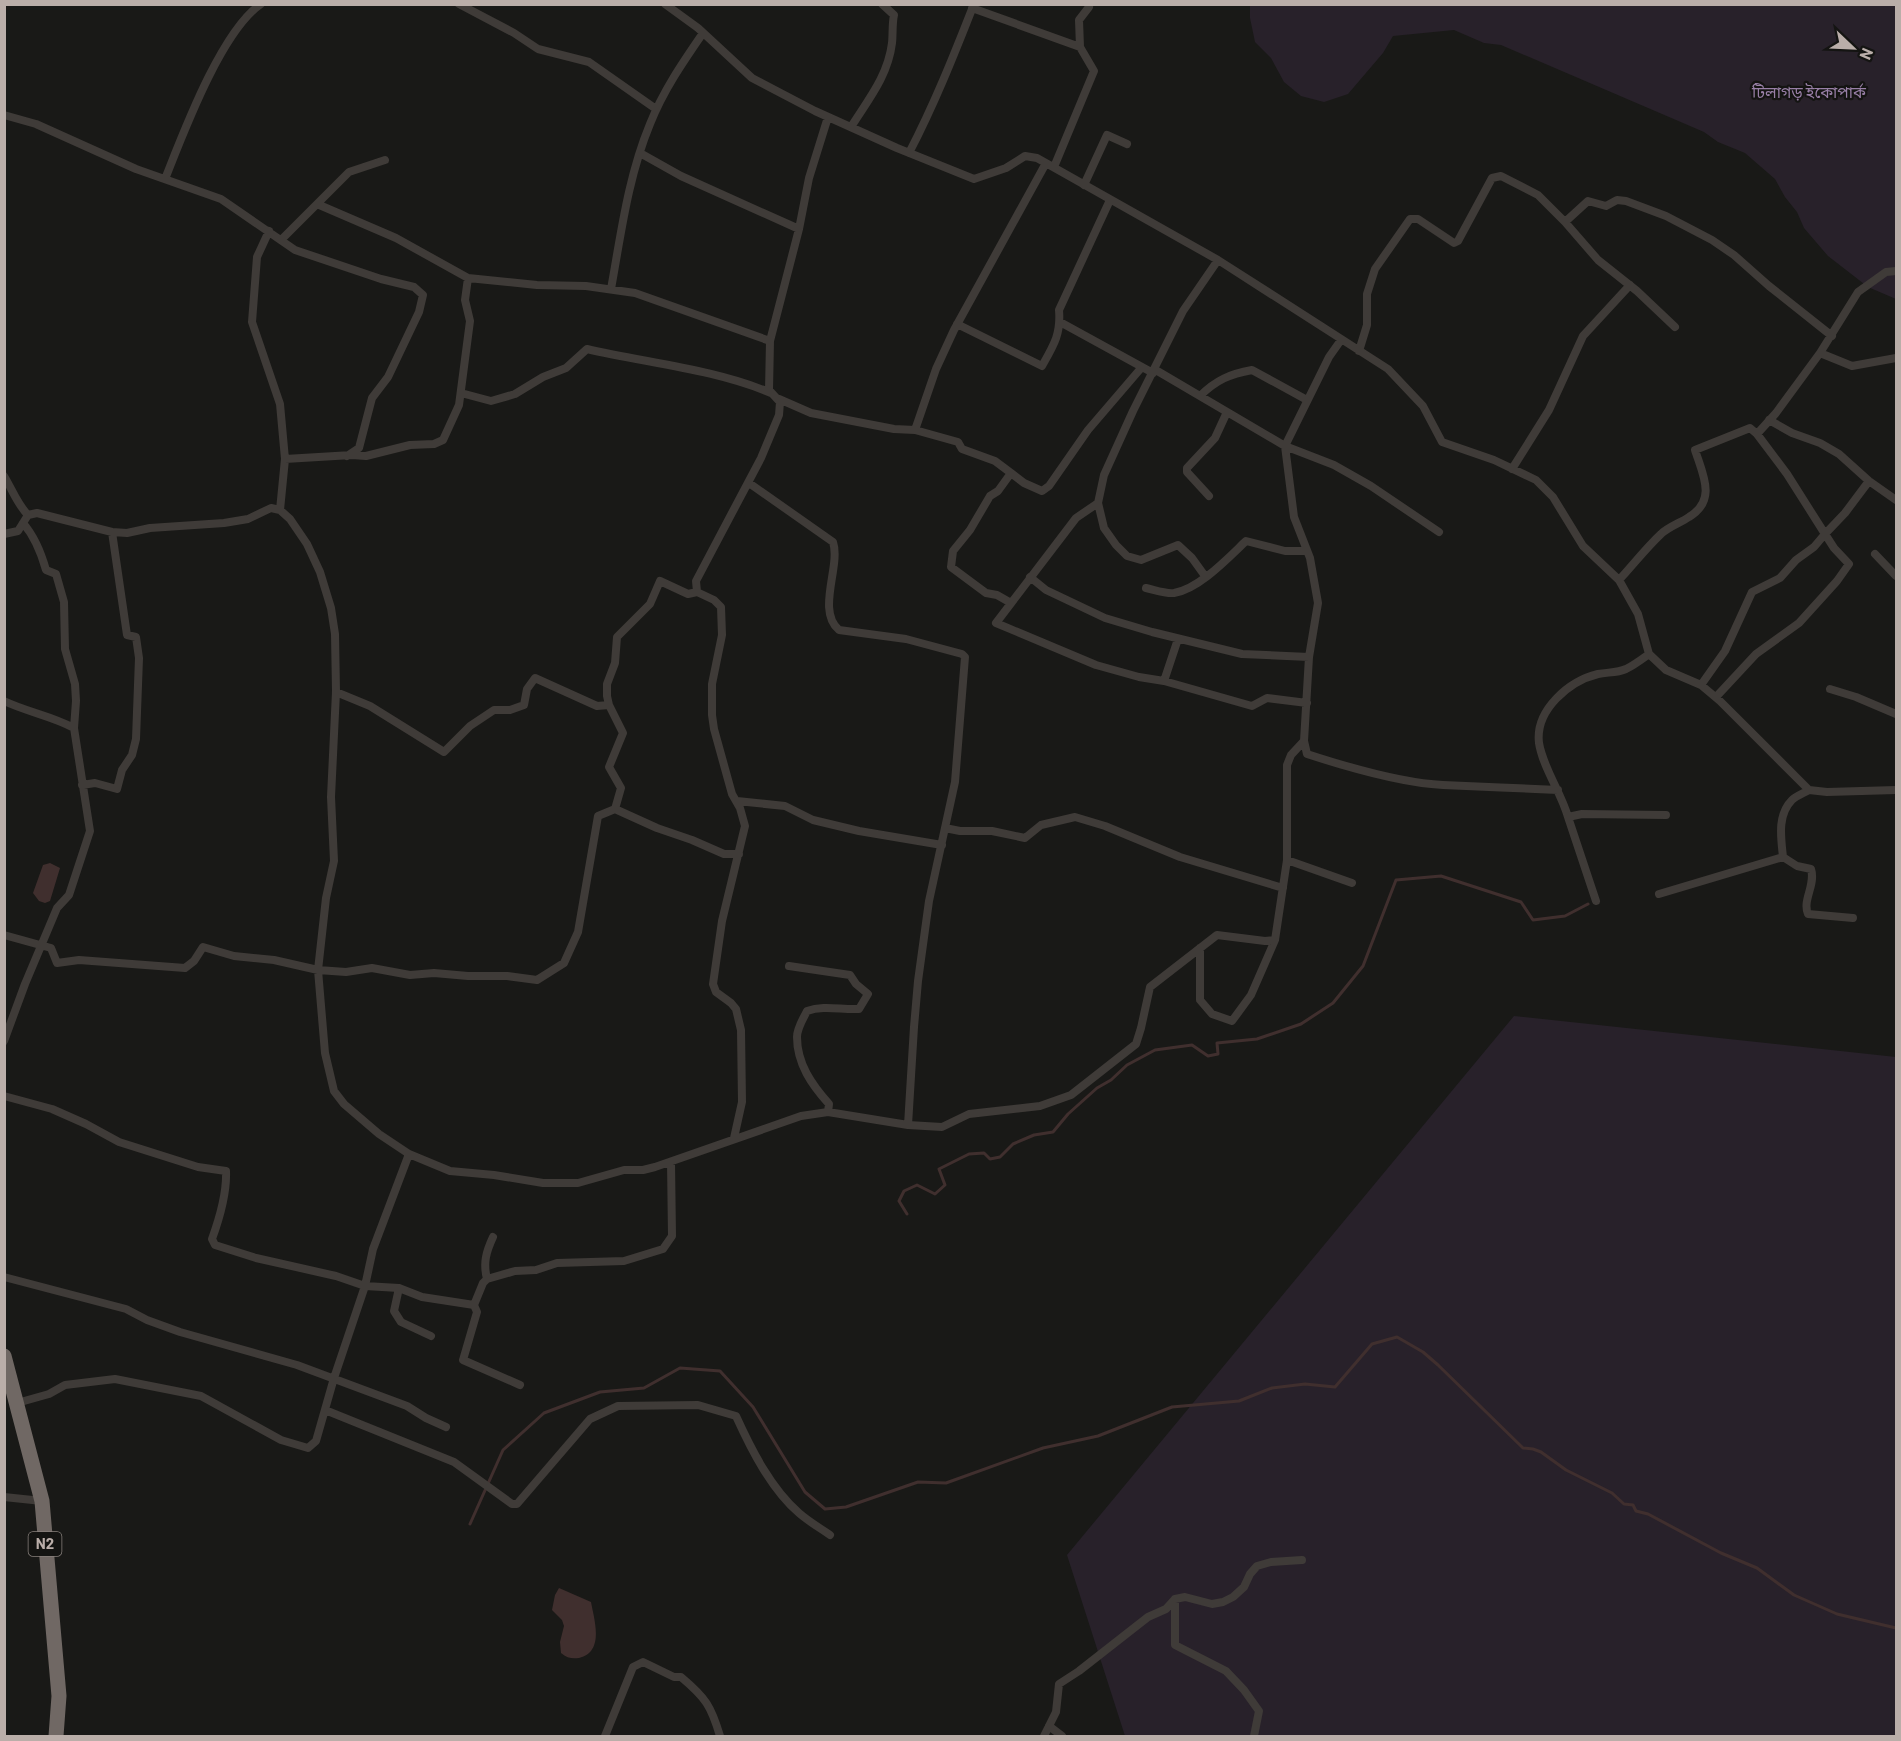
<svg xmlns="http://www.w3.org/2000/svg" width="1901" height="1741" font-family="Barlow,'Noto Sans Bengali',sans-serif">
<style>
.green{fill:#28212a}
.water{fill:#402f2e}
.lines{fill:none;stroke-linecap:round;stroke-linejoin:round}
.stream{stroke:#402f2e;stroke-width:3}
.street{stroke:#3f3b38;stroke-width:8}
.highway{stroke:#706864;stroke-width:15}
.labels{text-anchor:middle;stroke-width:4.5;stroke-linejoin:round;paint-order:stroke}
.shield{fill:#141412;stroke:#88807c;stroke-width:1.5}
.shield-label{font-size:15px;font-weight:bold;fill:#baaea9}
.park-label{font-size:16px;fill:#987fa6;stroke:#141412}
</style>
<rect width="100%" height="100%" fill="#191917"/>
<path class="green" d="M1250,4l646,1v294l-28,-12 -40,-31 -24,-28 -7,-16 -12,-15 -10,-18 -30,-26 -27,-11 -14,-10 -203,-87 -17,-2 -30,-13 -61,6 -10,17 -35,41 -24,8 -23,-6 -17,-14 -13,-24 -16,-16 -5,-24z
M1514,1016l382,41v679h-771l-58,-181z"/>
<path class="water" d="M50,863l10,5 -10,33 -5,2 -6,-2 -6,-8 10,-28z
M559,1588l32,14c3,17 14,50 -12,56 -7,1 -12,0 -18,-5l-1,-11 4,-16 -2,-6 -10,-10 3,-15z"/>
<g class="lines">
<path class="stream" d="M907,1214l-8,-13 5,-10 13,-6 18,9 10,-9 -6,-16 30,-15 15,-1 6,6 10,-2 13,-13 21,-9 19,-3 15,-18 29,-26 14,-8 16,-15 28,-15 37,-5 16,11 10,-2 -1,-11 40,-4 44,-15 32,-21 30,-37 33,-86 45,-4 80,26 12,18 32,-4 23,-12
M470,1524l33,-74 41,-37 56,-21 44,-4 36,-20 40,3 33,36 52,85 20,17 21,-2 72,-25 28,1 97,-35 55,-12 74,-29 67,-6 33,-13 33,-4 30,3 37,-43 25,-7 26,15 15,13 85,83 10,1 8,3 25,18 46,23 12,11 9,1 3,6 12,3 73,39 36,15 37,27 43,19 59,14"/>
<path class="street" d="M459,4l55,29 24,16 51,13 67,47
M665,4l33,24 54,50 63,33 82,37 77,31 32,-11 19,-12 12,2 181,102 170,109 35,37 19,36 52,18 42,20 17,17 30,49 36,34 19,34 11,40 17,16 35,15 19,16 89,89 18,2 69,-2
M972,8l108,39
M4,115l32,9 100,45 85,30 74,51 86,29 33,8 9,8 -4,17 -31,65 -16,21 -13,50 -12,8
M851,127c17,-27 37,-51 41,-84 1,-9 0,-19 2,-28l-12,-11
M640,153l41,23 118,53
M909,153c25,-48 45,-98 65,-149
M1054,167l40,-96 -14,-24 -1,-27 10,-13
M165,179c18,-45 56,-148 96,-175
M1084,185l23,-50 20,9
M317,204l32,-32 36,-12
M1565,222l33,38 39,31 38,36
M269,231l-12,26 -5,65 28,82 5,55 -5,51
M281,240l36,-36 79,34 72,40 69,7 49,1 49,7 135,48 -1,49 11,12 -1,13 -18,43 -65,123 1,11 17,8 7,7 1,28 -10,49v31l2,14 18,65 8,14 5,18 -23,95 -9,63 3,8 15,11 5,6 5,21 1,72 -8,36
M611,289c10,-55 17,-112 39,-165 13,-33 33,-62 53,-91
M1060,322l93,51
M957,324l85,42c12,-21 19,-32 17,-56l51,-110
M770,341l29,-112 10,-51 19,-61
M1359,351l8,-26v-31l8,-25 35,-50h8l36,24 4,-2 34,-63 9,-2 37,19 27,27 23,-21 18,5 11,-6 9,1 40,15 46,24 22,15 35,31 63,50
M1820,353l32,13 44,-8
M1154,369l131,77 49,19 37,21 68,46
M461,393l30,8 24,-7 28,-17 23,-9 21,-19c60,14 127,20 184,44
M1200,396c16,-16 30,-22 52,-26l55,30
M779,399l32,14 83,16 21,1 21,-61 18,-39 92,-167
M1769,420l23,13 28,10 19,11 30,27 27,19
M915,430l43,12 4,7 33,12 16,12
M285,459l67,-4 14,1 44,-11 24,-1 9,-4 16,-35 11,-84 -5,-21 3,-22
M1512,469l37,-59 34,-74 47,-51
M4,476c8,13 13,28 24,39
M749,483l84,59c8,24 -17,69 6,88l67,9 56,15 3,3 -10,125 -26,119 -11,80 -4,46 -6,98
M1209,496l-22,-24v-4l28,-30 12,-26
M1098,503l-22,15 -80,105 100,42 43,12 25,4 88,25 15,-8 40,5
M23,523c12,14 18,29 23,47l10,4 8,28 1,47 10,35 1,17 -2,27
M4,534l14,-3 10,-16 9,-2 75,19 15,1 23,-5 74,-5 24,-4 23,-11 9,2 10,9 17,25 13,28 11,36 4,26 1,58 -5,105 3,64 -8,37 -8,72 7,83 9,38 10,13 35,30 30,20 41,17 44,4 49,8h35l46,-13h19l12,-3 146,-51 27,-4 80,13 34,2 27,-13 71,-8 31,-11 65,-51 5,-16 9,-41 67,-52 48,6 10,-1 12,-80v-95l4,-10 13,-14 5,-84 9,-54 -8,-45 -16,-41 -9,-71 44,-89 12,-17
M1875,554l21,22
M1205,576l-13,-18 -14,-13 -37,15 -14,-4 -11,-11 -12,-17 -6,-25 6,-28 29,-64 50,-100 35,-51
M1030,577l16,13 59,28 47,14 90,22 67,3
M1619,580c14,-15 27,-32 42,-46 7,-7 19,-11 28,-17 28,-17 14,-42 6,-67l55,-22 7,6
M1146,588c9,2 20,6 28,5 25,-4 54,-35 72,-52l39,10h22
M697,592l-9,2 -28,-13 -10,23 -33,33 -2,26 -8,21v12l2,9 14,28 -14,34 12,21 -6,21 42,19 35,12 32,14h15
M1011,603l-14,-8 -11,-2 -35,-26 2,-16 17,-21 20,-34 8,-5 13,-18 13,10 18,8 7,-5 39,-56 54,-63
M1649,654c-7,5 -15,11 -23,15 -9,4 -18,3 -28,5 -29,7 -63,36 -59,69 4,25 22,49 29,74l14,-3 84,1
M1164,681l14,-42
M1701,685l24,-34 27,-59 28,-14 16,-18 18,-13 11,-13 -38,-60 -30,-40 19,-21 44,-60 38,-61 28,-20 10,-1
M1830,689l26,8 40,17
M336,692l34,14 74,46 26,-26 24,-16h16l14,-5 3,-16 8,-11 62,28 12,-1
M1716,697l40,-43 43,-31 38,-42 12,-17 -15,-16 -9,-14 20,-21 24,-32
M4,701c23,11 48,15 70,27l16,103 -21,64 -12,13 -32,76 -21,57
M1304,741l3,13c40,13 94,29 136,31 38,2 77,3 115,5
M82,785l13,-2 22,6 5,-19 10,-15 4,-16 3,-81 -3,-21 -9,-2 -15,-103
M737,801l48,5 28,14 46,11 83,14
M1568,817l28,84
M945,828l15,3h32l33,7 16,-13 34,-8 30,9 75,31 103,31
M1783,857l14,9 14,3c5,16 -9,31 -3,45l45,4
M1287,860l65,23
M1659,894l124,-37c-2,-19 -6,-42 9,-57 4,-4 12,-7 17,-10
M4,935l47,13 6,15 22,-3 106,8 9,-7 9,-14 31,9 40,4 44,10 28,2 26,-4 38,7 24,-2 34,3h39l30,4 27,-17 14,-31 20,-116 17,-7
M1200,948v52l12,14 20,7 19,-26 24,-55
M789,966l61,9 6,9 12,10 -9,15c-18,1 -35,-4 -52,2 -4,8 -10,17 -10,26 0,27 15,48 32,67l-1,8
M4,1096l48,13 34,15 33,18 79,25 28,4c1,23 -6,46 -14,68l3,6 41,13 80,18 29,10 34,2 23,9 52,8 9,-22 4,-4 28,-8 21,-1 21,-7 67,-2 39,-12 9,-13 -1,-74
M4,1277l122,32 21,11 33,12 117,33 110,41 19,12 20,9
M487,1279c-4,-16 -1,-27 6,-42
M399,1288l-5,23 7,11 30,14
M474,1305l3,7 -14,48 57,25
M17,1403l32,-9 16,-9 50,-6 86,17 80,44 27,8 8,-7 18,-63 31,-92 8,-37 36,-95
M325,1410l129,52 58,42h5l73,-85 28,-13 80,-1 38,11c15,33 35,73 63,97 9,8 21,15 31,22
M4,1497l38,4
M1175,1599v46l51,26 18,19 15,21 -5,25
M1049,1726l13,10
M605,1736l28,-69 10,-5 31,15h7c25,21 30,29 39,59
M1044,1736l12,-24 3,-28 20,-13 69,-54 18,-8 9,-10 10,-2 27,7 11,-2 10,-5 11,-10 6,-13 7,-8 14,-4 31,-2"/>
<path class="highway" d="M4,1356l38,145 17,195 -3,40"/>
</g>
<g class="labels">
<rect class="shield" x="28.5" y="1532" width="33" height="24" rx="4.5"/>
<g class="shield-label">
<text x="45" y="1549">N2</text>
</g>
<g class="park-label">
<text x="1809" y="98">টিলাগড় ইকোপার্ক</text>
</g>
</g>
<rect width="1901" height="1741" fill="none" stroke="#baaea9" stroke-width="12"/>
<g transform="translate(1853 48) rotate(113)" stroke="#141412" stroke-width="4.5" paint-order="stroke">
<path d="M0-4.5L10 22L0 15L-10 22Z" fill="#baaea9"/>
<text y="-9" font-size="16" font-weight="bold" text-anchor="middle" fill="#baaea9">N</text>
</g>
</svg>
